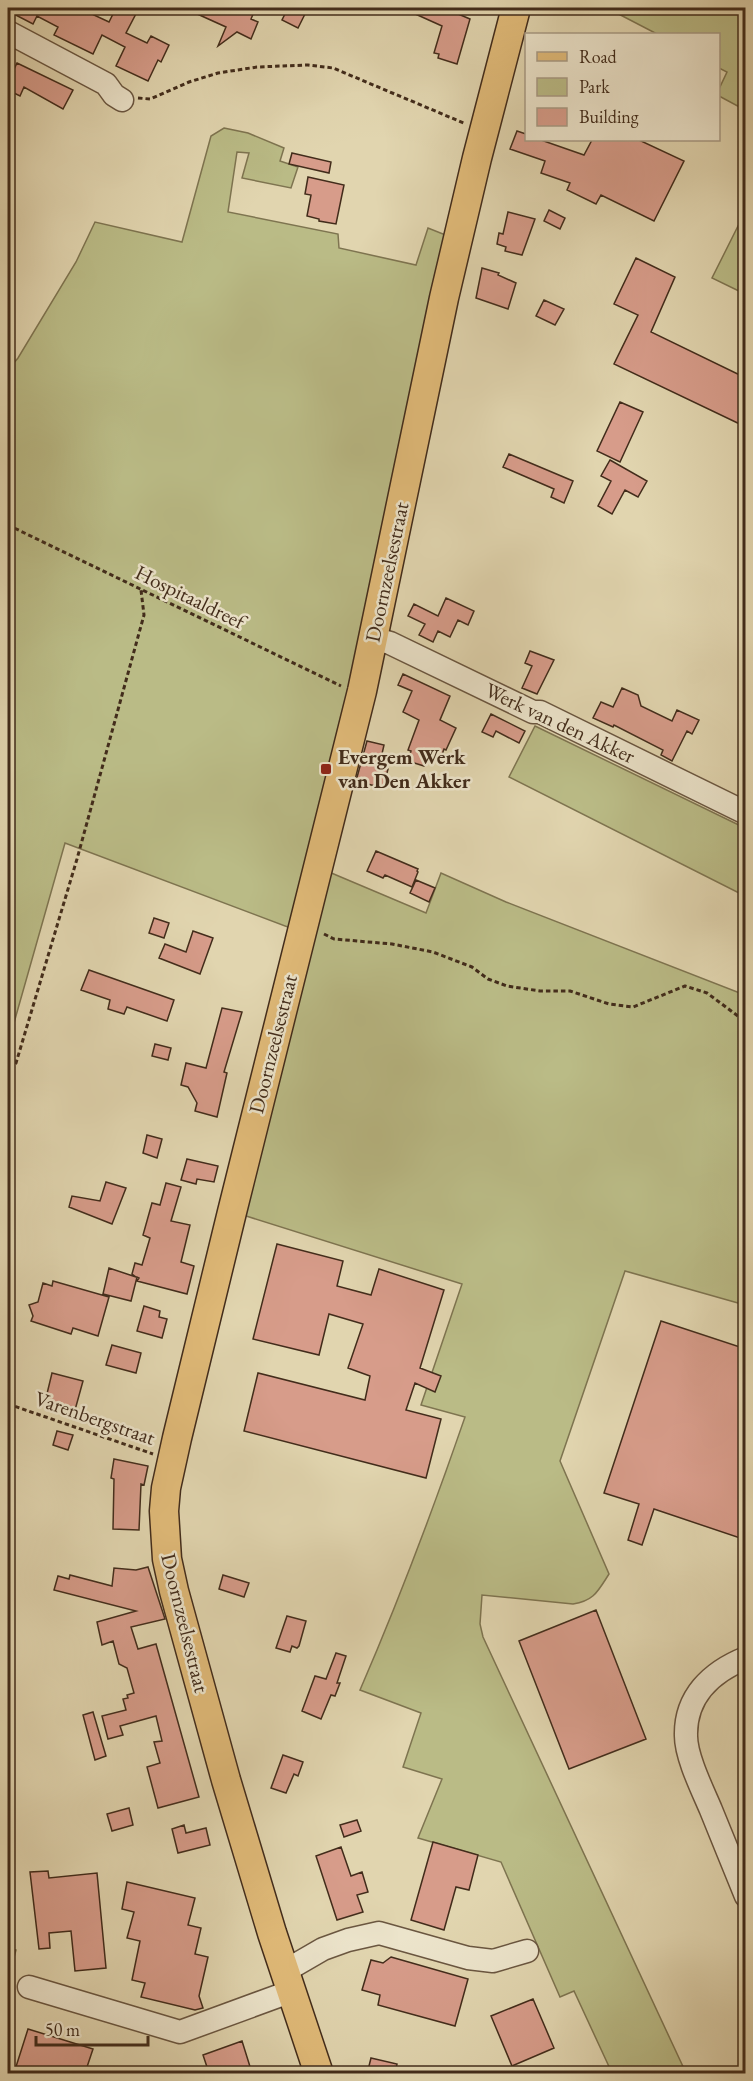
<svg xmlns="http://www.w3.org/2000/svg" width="753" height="2081" font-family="'EB Garamond',serif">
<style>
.green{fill:#babb86;stroke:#7e7450;stroke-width:1.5}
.building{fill:#d79c8a;stroke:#422c1b;stroke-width:1.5}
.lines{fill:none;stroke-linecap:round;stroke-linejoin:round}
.minor-casing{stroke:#6a5640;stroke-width:25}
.major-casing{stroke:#422c1b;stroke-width:31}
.path{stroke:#422c1b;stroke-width:3;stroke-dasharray:4.5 3;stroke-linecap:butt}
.minor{stroke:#ece4cb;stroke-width:22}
.major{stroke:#e0ba78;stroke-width:28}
.poi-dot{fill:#8f2418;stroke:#ece4cb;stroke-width:2}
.labels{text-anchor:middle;stroke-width:5;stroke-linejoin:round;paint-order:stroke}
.street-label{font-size:21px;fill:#422c1b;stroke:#ece4cb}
.poi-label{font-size:21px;font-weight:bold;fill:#422c1b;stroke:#ece4cb;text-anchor:start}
</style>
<rect width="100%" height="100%" fill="#e1d5af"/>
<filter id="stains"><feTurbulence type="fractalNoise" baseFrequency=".00333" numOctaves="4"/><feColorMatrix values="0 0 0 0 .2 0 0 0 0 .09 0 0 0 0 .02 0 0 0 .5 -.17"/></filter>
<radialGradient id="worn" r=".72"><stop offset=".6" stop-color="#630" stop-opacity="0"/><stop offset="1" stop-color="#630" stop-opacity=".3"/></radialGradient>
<path class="green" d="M607,8h138v102l-26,-14v-7l8,-17 -8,-4 -1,-34h-61z
M224,128l24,5 36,15 -4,13 18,6 -7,21 -49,-10 7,-25 -12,-1 -9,60 110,22 1,14 77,17 12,-37 20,8 -97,444 -4,12 3,4 -57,233 -228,-86 -57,201v-674l10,-12 58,-96 19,-40 87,20 29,-106z
M745,212v82l-33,-16z
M535,726l210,102v68l-236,-119z
M329,872l97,41 15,-40 65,29 239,93v310l-120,-34 -65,190 49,113c-11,17 -15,27 -36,30l-91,-9 -2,29 3,13 203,436h-74l-38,-82 -14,6 -59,-135 -83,-24 24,-59 -39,-12 18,-54 -61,-23c39,-90 73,-180 105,-273l-44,-12 41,-121 -219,-69z
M8,1924l5,25 3,1 -8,29z"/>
<path class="building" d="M8,8h71l30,14 7,-14h23l-13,25 21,10 4,-7 18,9 -8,17 -3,-2 -10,21 -32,-15 9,-19 -23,-12 -9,19 -39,-19 4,-8 -21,-11 -4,8 -25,-13z
M184,8h60l10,4 -3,7 7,3 -7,17 -14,-7 -19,14 8,-19z
M288,8h20l-10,20 -16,-8z
M402,8h42l26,11 -13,45 -19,-6 1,-4 -5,-1 8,-27z
M17,63l56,27 -10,19 -39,-22 -4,9 -12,-6v-8z
M517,131l9,3v6h15l43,15 8,-15h47l45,21 -30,60 -53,-26 -5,9 -29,-14 3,-7 -29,-10 4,-12 -35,-12z
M292,153l39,9 -2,11 -40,-9z
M308,177l36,8 -8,39 -17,-3v-2l-12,-3 4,-21 -6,-1z
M549,210l16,8 -5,11 -16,-8z
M508,212l27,7 -13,36 -17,-4 1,-4 -9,-3 2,-11 4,1z
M636,258l39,19 -24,55 95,46v49l-132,-63 24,-49 -24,-11z
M482,268l17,5 -1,2 18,8 -8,26 -32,-11z
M544,300l20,9 -9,16 -19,-9z
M620,402l23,10 -23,50 -23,-11z
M509,454l64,27 -9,22 -13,-6 3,-8 -51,-22z
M610,460l37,21 -9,16 -13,-7 -13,24 -14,-8 13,-25 -10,-5z
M446,598l28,13 -6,14 -10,-5 -8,17 -12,-6 -5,11 -14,-7 6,-11 -17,-8 6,-12 24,12z
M530,651l24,9 -17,34 -15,-6 10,-22 -7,-3z
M403,674l47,22 -10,24 16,8 -10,22 -2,-1 -4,11 -13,-3 -3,9 -16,-5 3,-10 -3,-1 11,-30 -16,-8 9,-21 -14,-6z
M622,688l16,7 3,11 31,15 5,-11 22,10 -7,14 -5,-3 -15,30 -11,-6 2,-5 -49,-25 -1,2 -20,-9 8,-16 12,5z
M491,714l34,17 -6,12 -23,-12 -3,6 -11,-5z
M367,741l17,4 -5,22 9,2 -5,19 -27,-7z
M376,851l42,18 -1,2 1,1 -6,15 -27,-12 -2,3 -16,-7z
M416,880l19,8 -6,14 -19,-9z
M154,918l15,5 -5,15 -15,-5z
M193,931l20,7 -13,36 -41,-16 6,-14 21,8z
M89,970l85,30 -7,21 -40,-14 -3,7 -16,-5 2,-9 -29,-10z
M222,1008l20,4 -18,60 3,1 -10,44 -22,-6 2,-8 -9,-16 -7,-2 5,-22 20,5z
M155,1044l16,4 -3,12 -16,-4z
M147,1135l15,4 -5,19 -14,-5z
M187,1159l31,7 -4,16 -17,-3 -1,5 -15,-4z
M106,1182l20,6 -14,36 -43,-17 3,-11 28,5z
M166,1183l15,4 -10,34 19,4 -9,37 13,4 -7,28 -50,-13 2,-3 -2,-1 -6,24 -28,-7 6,-26 27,9 -4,-3 3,-11 7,2 8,-27 -7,-3 9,-32 8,2z
M277,1244l66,17 -6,25 34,9 8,-26 65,21 -24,78 21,8 -6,16 -20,-9 -9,27 35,9 -15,59 -182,-47 14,-58 107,27 5,-24 -22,-8 15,-44 -34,-10 -10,41 -66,-16z
M53,1281l56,16 -11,39 -25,-8 -2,6 -40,-13 2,-5 -4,-11 9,-3 5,-19 9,3z
M144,1306l16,5 -1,6 8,2 -5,19 -25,-7z
M661,1321l85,28v191l-92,-31 -12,36 -14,-5 11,-36 -35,-11z
M112,1345l29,8 -5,20 -30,-8z
M52,1373l31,8 -8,29 -30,-8z
M57,1431l16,4 -5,15 -15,-5z
M114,1459l34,7 -4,19 -3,-1 -2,46 -26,-1 1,-50 -3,-1z
M148,1567l17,52 -34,8 7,22 18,-5 43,153 -41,11 -11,-41 13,-4 -6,-21 8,-1 -6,-25 -36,10 3,9 -15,4 -6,-23 24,-6 -3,-11 5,-1 -1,-3 7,-2 -7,-25 -8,-4 -6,-23 -11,4 -5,-23 39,-11 -82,-21 4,-14 11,3 1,-4 42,11 2,-18 22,2z
M223,1575l26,8 -5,14 -25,-8z
M596,1610l50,129 -77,30 -50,-128z
M287,1616l19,5 -7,25 -2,2 -5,-2 -2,6 -14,-4z
M336,1653l10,3 -9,27h3l-5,13 -4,-1 -10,24 -19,-8 13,-35 11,3z
M93,1712l13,44 -11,4 -12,-45z
M283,1755l20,7 -5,14 -4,-2 -8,19 -15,-5z
M129,1808l4,17 -21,6 -5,-17z
M357,1820l4,11 -17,6 -4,-12z
M184,1825l2,8 20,-5 4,17 -32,8 -6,-24z
M433,1842l45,13 -9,35 -13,-3 -12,43 -33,-10z
M341,1847l10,29 11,-4 6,20 -11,3 6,17 -26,8 -21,-64z
M48,1871l1,7 48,-5 9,95 -31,3 -4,-40 -22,2 1,15 -11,1 -9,-77z
M127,1882l68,16 -7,27 13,3 -6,26 13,3 -9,39 4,12 -8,2 -54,-13 4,-14 -13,-3 8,-39 -13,-3 7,-26 -12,-3z
M391,1957l77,22 -13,47 -77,-21 2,-10 -18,-5 9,-30 12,3z
M533,1999l21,49 -42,18 -21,-50z
M28,2029l65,20 -8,24h-71z
M242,2041l10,32h-43l-6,-18z
M371,2058l26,6 -2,9h-23v-2l-4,-1z"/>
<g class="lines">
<defs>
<path id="minor" d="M8,32l98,52 8,11 8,5
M373,638l17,5 143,69h7l206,101
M746,1658c-35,14 -61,39 -60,78 0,21 17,55 25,74 12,29 23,57 35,86
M285,1971l38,-22 25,-9 31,-7 89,25 25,3 34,-10
M29,1987l151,45 112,-41"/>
<path id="major" d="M319,2074l-47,-141 -46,-153 -52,-189 -7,-32 -3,-48 2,-23 11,-50 55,-226 130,-521 82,-393 33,-140 39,-150"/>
</defs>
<use href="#minor" class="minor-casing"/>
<use href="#major" class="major-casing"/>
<path class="path" d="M138,98l12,1 39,-17 29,-9 39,-6 51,-2 25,3 133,56
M8,525l333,161
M324,934l10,5 58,5 41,8 39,15 16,12 19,7 33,5h30l39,13 24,3 52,-21 22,7 39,29
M8,1077l8,-14 61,-204 67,-244 -3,-25
M8,1404l145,50"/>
<use href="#minor" class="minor"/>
<use href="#major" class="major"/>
</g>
<rect class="poi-dot" x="320" y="763" width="12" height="12" rx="3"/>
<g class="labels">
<g class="street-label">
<text transform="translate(387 572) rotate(-78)" y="7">Doornzeelsestraat</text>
<text transform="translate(190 597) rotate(26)" y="7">Hospitaaldreef</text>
<text transform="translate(560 723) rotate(25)" y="7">Werk van den Akker</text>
<text transform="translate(273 1044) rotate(-76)" y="7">Doornzeelsestraat</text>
<text transform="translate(95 1418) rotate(19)" y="7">Varenbergstraat</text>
<text transform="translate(185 1623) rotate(76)" y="7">Doornzeelsestraat</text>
</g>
<g class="poi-label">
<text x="338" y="764">Evergem Werk<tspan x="338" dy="24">van Den Akker</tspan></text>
</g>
</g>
<rect width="753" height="2081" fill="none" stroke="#e1d5af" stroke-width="30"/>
<rect x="9" y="9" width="735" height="2063" fill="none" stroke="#422c1b" stroke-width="3"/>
<rect x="15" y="15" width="723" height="2051" fill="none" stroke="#422c1b" stroke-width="1.5"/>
<rect x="525" y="33" width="195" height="108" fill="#ece4cb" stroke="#a89a85" stroke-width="1.5"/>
<rect x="537" y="52" width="30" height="9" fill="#e0ba78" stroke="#a89a85" stroke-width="1.5"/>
<text x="579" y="63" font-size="18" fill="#422c1b">Road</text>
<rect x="537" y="78" width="30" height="18" fill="#babb86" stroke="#a89a85" stroke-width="1.5"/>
<text x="579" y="93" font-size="18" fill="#422c1b">Park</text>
<rect x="537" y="108" width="30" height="18" fill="#d79c8a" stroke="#a89a85" stroke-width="1.5"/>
<text x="579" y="123" font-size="18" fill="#422c1b">Building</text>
<path d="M36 2036v9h112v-9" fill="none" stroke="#422c1b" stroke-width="3"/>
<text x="45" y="2036" font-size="18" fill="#422c1b" stroke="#ece4cb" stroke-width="4.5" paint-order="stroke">50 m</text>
<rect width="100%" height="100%" filter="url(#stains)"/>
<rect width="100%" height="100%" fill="url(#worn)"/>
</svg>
